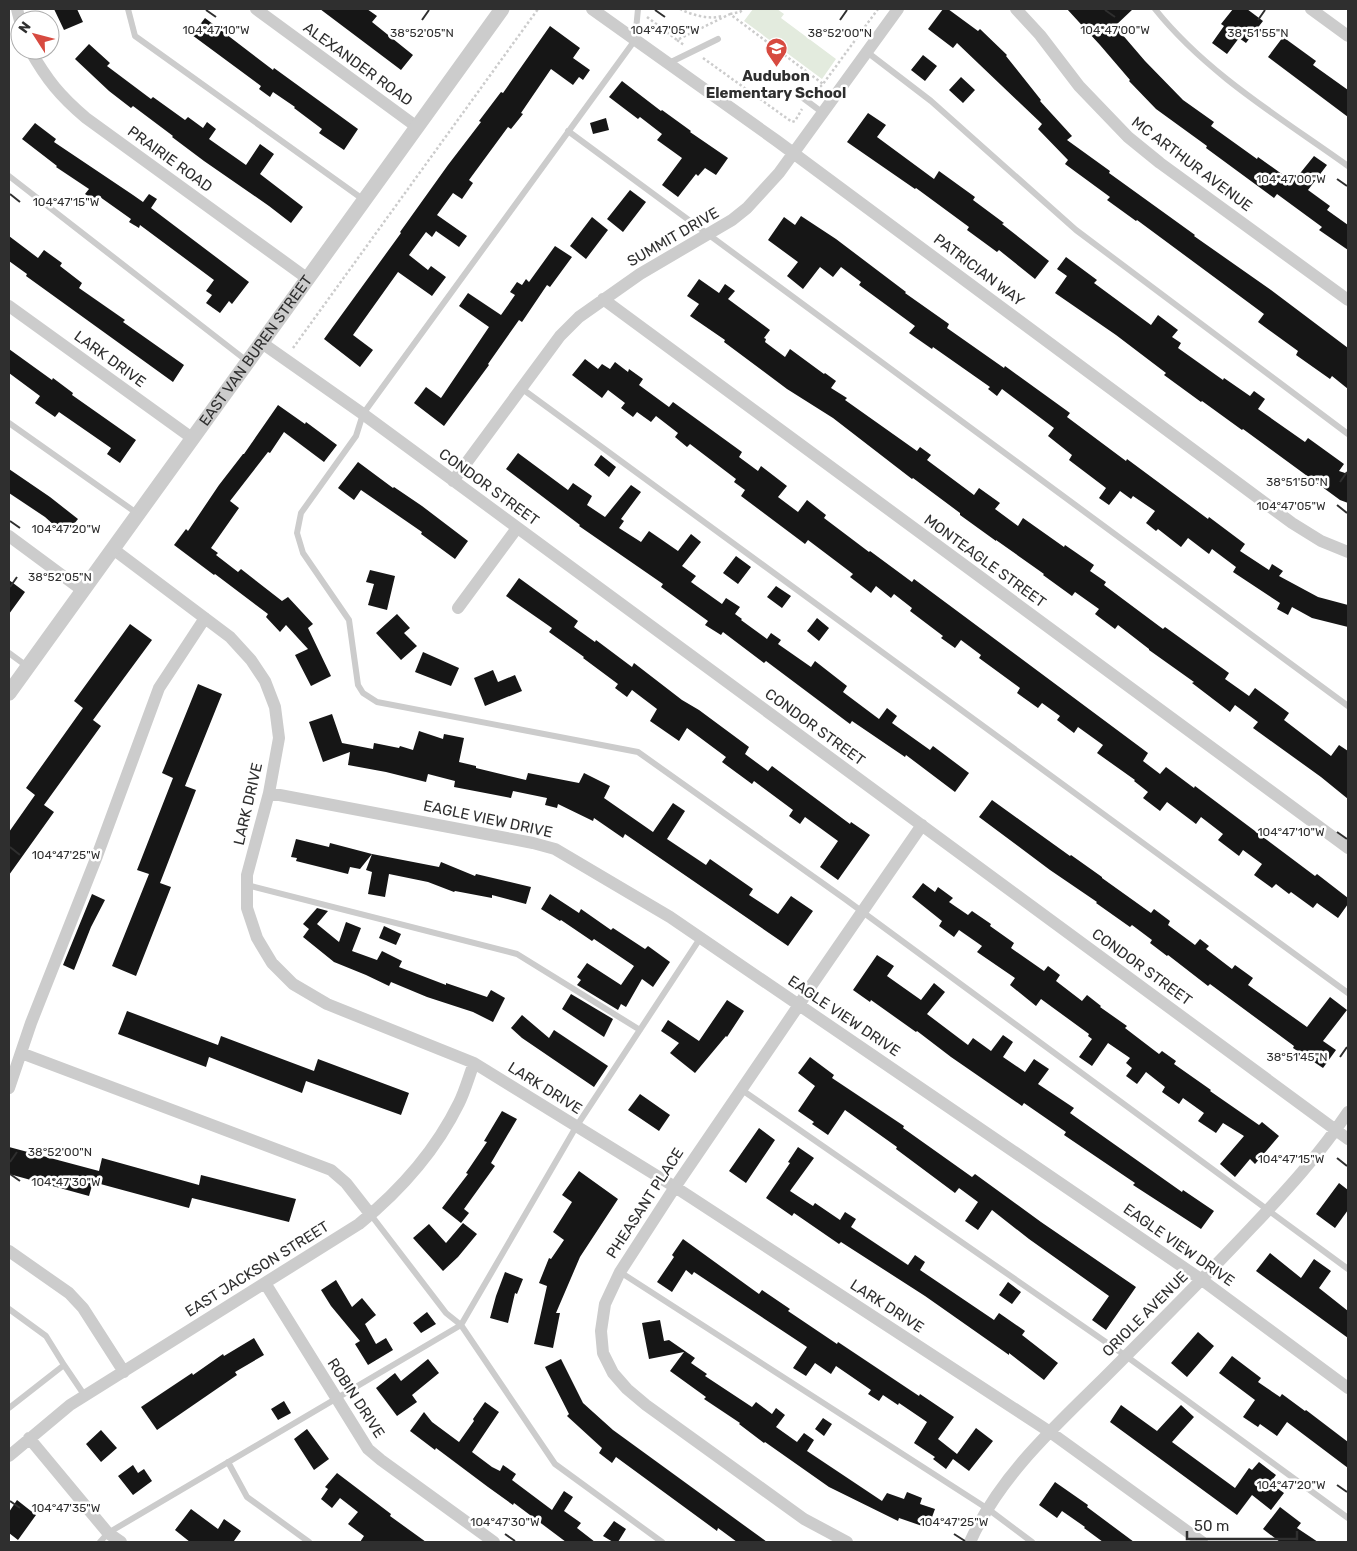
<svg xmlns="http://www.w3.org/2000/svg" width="1357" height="1551" font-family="Rubik,sans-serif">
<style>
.green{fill:#e3ebde}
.building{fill:#161616}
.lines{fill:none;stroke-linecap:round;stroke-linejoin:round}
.path{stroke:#ccc;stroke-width:2.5;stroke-dasharray:2.5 2.5;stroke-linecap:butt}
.service{stroke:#ccc;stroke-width:6}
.minor{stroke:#ccc;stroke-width:12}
.tertiary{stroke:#ccc;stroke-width:15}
.ticks{fill:none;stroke:#2f2f2f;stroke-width:2}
.labels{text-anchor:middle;stroke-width:5;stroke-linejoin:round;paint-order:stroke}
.street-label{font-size:15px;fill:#2f2f2f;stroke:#fff}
.poi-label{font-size:15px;font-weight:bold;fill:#2f2f2f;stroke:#fff}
.ticks-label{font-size:12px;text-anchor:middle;fill:#2f2f2f;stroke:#fff;stroke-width:5;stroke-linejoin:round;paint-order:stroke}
</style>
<rect width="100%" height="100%" fill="#fff"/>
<path class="green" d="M753,9h24l7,5 -3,4 55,41 -14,20 -78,-58z"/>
<path class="building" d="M54,9h23l6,13 -19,8z
M320,9h47l10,7 -5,6 41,33 -12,15z
M943,9h5l30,22 2,-2 27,26 -1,1 35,44 -1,1 32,35 -5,4 43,31 -1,2 86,62 -1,1 77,54 77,58v41l-16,-13 -2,3 -34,-24 2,-4 -40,-29 6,-8 -127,-94 -1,1 -29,-21 3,-3 -45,-33 3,-4 -30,-31 4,-5 -85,-81 -4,5 -25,-19z
M1067,9h66l-18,17 30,35 38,39 31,22 -3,4 46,33 1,-2 35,25 21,-26 13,9 -19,25 22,16 -3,4 21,15v25l-29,-20 3,-3 -45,-33 -3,4 -68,-50 1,-2 -51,-37 -27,-28 1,-1 -30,-35z
M1233,9h14l16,12 -17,22 -7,-5 -12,16 -15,-11 12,-17 -3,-2z
M205,18l68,52 1,-2 84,61 -14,21 -25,-17 3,-4 -28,-21 1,-1 -22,-15 -3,5 -11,-8 2,-3 -69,-51z
M550,26l30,22 -7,10 17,12 -7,10 -4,-3 -6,8 -22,-16 -30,44 2,1 -12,15 -3,-2 -39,53 4,3 -11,16 -9,-6 -16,22 30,21 -8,11 -23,-16 -4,6 -6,-5 -17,23 19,15 3,-4 15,11 -14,19 -34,-24 -45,63 20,15 -13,17 -36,-28 77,-106 -1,-1 48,-67 33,-43 -2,-1 22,-29 2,1z
M1283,37l33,24 -3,4 35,25v27l-80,-60z
M89,44l21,19 -3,3 44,33 2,-2 32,23 3,-3 15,11 4,-6 9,7 -7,10 37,26 14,-21 14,10 -14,20 43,33 -12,16 -22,-17 -65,-45 -32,-24 1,-1 -40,-30 -2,2 -22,-17 -34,-32z
M923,55l14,11 -12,15 -14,-11z
M961,77l14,13 -12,13 -14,-13z
M622,81l39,30 1,-1 29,21 -1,1 38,26 -12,17 -11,-7 -7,8 -2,-2 -18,23 -16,-12 20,-27 -25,-18 5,-6 -22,-17 -2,2 -29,-22z
M868,113l18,12 -9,12 57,42 5,-8 36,26 -2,3 31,23 -2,1 47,37 -14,18 -36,-29 -2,2 -30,-22 2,-3 -53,-39 -1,1 -68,-47z
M606,118l3,12 -16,4 -3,-11z
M35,123l21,16 -2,3 79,53 10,7 6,-8 8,5 -6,9 4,3 94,71 -17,22 -3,-3 -9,12 -14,-10 6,-8 -6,-4 8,-11 -70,-52 -4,-3 -1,3 -10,-6 2,-3 -31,-22 -3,5 -12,-8 4,-5 -33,-22 1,-1 -35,-27z
M630,190l16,12 -23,30 -16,-13z
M801,216l35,23 70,53 -1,1 44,31 -2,4 57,40 1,-2 65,47 -3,4 59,44 1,-2 81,60 1,-2 36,27 -5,7 29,19 3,-6 11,7 -4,5 39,21 30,8v22l-36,-9 -20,-11 -4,8 -11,-6 3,-6 -47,-31 3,-5 -24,-18 -3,5 -21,-16 -7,9 -23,-18 -2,2 -10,-8 9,-12 -22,-15 -2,3 -11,-8 -11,14 -10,-7 7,-10 -37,-28 3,-5 -24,-19 6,-8 -52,-39 -5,7 -9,-7 2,-2 -57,-40 -1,2 -23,-16 6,-7 -56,-41 2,-3 -20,-15 -8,10 -13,-10 -17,22 -16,-13 11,-14 -30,-22 16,-23 11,8z
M592,217l16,13 -22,29 -16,-13z
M9,236l29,22 6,-8 18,13 -2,3 22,17 -3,5 46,32 -2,2 61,43 -11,17 -147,-106 1,-2 -18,-13z
M555,246l17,11 -22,30 -3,-2 -25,37 -3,-2 -31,44 1,1 -45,61 -30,-23 12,-16 15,11 48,-71 -30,-21 9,-13 33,22 14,-20 -5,-3 7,-10 5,3 4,-6 3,3z
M1066,257l31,23 -3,3 57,42 7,-10 20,15 -6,7 9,6 -3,5 45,32 1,-2 26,18 4,-5 11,8 -7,10 47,33 3,-4 36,26 -5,7 9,3v29l-8,-3 -97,-71 -1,1 -40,-29 -1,1 -37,-27 2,-2 -50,-38 -61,-42 12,-17 -10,-7z
M699,279l20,14 6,-9 10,7 -7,8 42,31 -6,8 2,1 -1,3 20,15 5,-8 34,25 1,-1 11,8 -5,7 16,10 -2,2 72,51 3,-4 11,8 -4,5 47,35 5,-7 21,15 -5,6 23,17 5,-8 41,29 1,-2 29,20 -4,6 16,11 -2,3 59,44 2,-2 64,46 -4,6 24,17 6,-8 34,25 -5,7 47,36 8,-11 9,6v48l-27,-22 -68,-49 5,-6 -23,-17 -5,7 -38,-29 2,-1 -45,-32v-1l-31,-24 -3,4 -20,-15 4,-5 -24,-17 -3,4 -29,-21 1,-1 -48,-34v1l-36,-26v-2l-47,-35 -1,1 -79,-61 -46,-29 -63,-47 1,-2 -35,-24 9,-12 -12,-8z
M9,349l43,31 1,-2 20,15 -1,2 64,45 -16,23 -13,-9 4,-6 -52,-36 -4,5 -20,-14 5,-7 -31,-23z
M585,359l13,10 4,-5 8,5 5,-7 13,10 1,-3 14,10 -4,6 30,22 4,-5 69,50 -3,5 19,14 3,-5 26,20 -9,11 20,15 9,-12 19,15 -2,3 45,34 1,-1 42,31 2,-3 234,174 -5,8 17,13 6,-7 28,21 1,-2 120,90 2,-2 31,24v6l-10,14 -21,-15 -4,5 -22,-16 -2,2 -13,-10 -4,4 -18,-13 8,-11 -19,-14 -4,6 -21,-16 5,-6 -22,-17 -5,7 -29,-22 -7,9 -17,-13 5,-6 -14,-11 1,-1 -38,-27 6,-8 -25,-18 -4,6 -17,-13 3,-4 -18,-13 -4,5 -21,-15 3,-5 -41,-30 2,-3 -20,-15 -6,8 -14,-10 2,-2 -33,-25 2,-3 -18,-14 -3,4 -15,-12 -5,7 -21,-16 3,-3 -45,-34 -3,4 -64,-48 4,-6 -11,-8 2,-3 -46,-35 -3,3 -12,-10 3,-4 -22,-17 -5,6 -14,-10 -4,5 -12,-9 4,-5 -17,-13 -6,8 -30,-23z
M278,405l27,19 1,-2 31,23 -13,17 -40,-30 -14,21 -2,-1 -38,49 9,7 -28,40 7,5 -2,2 22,17 3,-3 41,32 6,-4 25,27 -5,4 23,48 -20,10 -16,-31 13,-6 -22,-24 -6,7 -14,-15 2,-3 -53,-40 -1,1 -40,-30 12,-16 2,2 31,-46 24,-31h1z
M518,453l50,37 5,-7 19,13 -5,9 18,12 26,-32 10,7 -20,27 3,2 -5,7 22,14 8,-11 29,20 13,-17 10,8 -19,24 14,10 -5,6 31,22 4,-6 14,9 -5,7 7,5 -1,1 26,19 4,-6 10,7 -3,4 33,23 4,-6 32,25 -4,6 36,27 8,-11 10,8 -5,7 38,27 3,-4 36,27 -14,19 -49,-37 -1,2 -53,-36 -2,3 -84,-63 -2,2 -41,-31 -2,3 -16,-10 3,-4 -47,-34 2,-3 -84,-58 1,-1 -74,-56z
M601,455l15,12 -7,10 -15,-12z
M358,462l35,26 1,-1 28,19 46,35 -13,18 -34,-25 1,-2 -61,-42 -7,10 -16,-12z
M9,469l41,28 28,22 -13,16 -20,-18 -36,-24z
M736,556l15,11 -13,17 -15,-11z
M370,570l25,6 -8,34 -19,-5 6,-21 -8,-2z
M519,578l59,43 -4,6 21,15 1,-2 36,27 2,-4 48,37 17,10 50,37 -4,7 23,17 4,-5 78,58 1,-2 19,13 -32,45 -18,-13 18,-26 -33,-24 -5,7 -11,-8 4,-6 -39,-29 -2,3 -30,-22 4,-5 -39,-29 -8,13 -29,-20 7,-12 -25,-19 -5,7 -12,-9 3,-4 -35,-26 1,-1 -35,-25 3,-4 -46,-32z
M9,580l16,12 -16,22z
M776,586l15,10 -9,12 -15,-11z
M397,614l13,14 -6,5 13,13 -16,14 -25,-27z
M817,618l12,10 -10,13 -12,-10z
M130,624l22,16 -59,80 8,6 -57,79 10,7 -45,63v-43l26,-37 -9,-7 57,-80 -9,-7z
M423,652l36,16 -8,18 -36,-14z
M493,670l5,12 17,-7 7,16 -37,15 -11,-28z
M198,684l24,10 -37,92 11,4 -36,93 11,4 -35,89 -24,-10 37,-92 -12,-4 36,-92 -11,-5z
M332,714l10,29 31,6 1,-6 25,5 1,-2 13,4 6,-19 24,8 1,-5 20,4 -5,24 17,4v2l50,12 2,-7 51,10 5,-10 26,13 -6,12 49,34 20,-29 12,8 -18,28 39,26 4,-6 43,30 -4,6 29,19 13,-18 22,15 -25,35 -163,-112 -2,4 -29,-20 -1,3 -35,-17 -1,4 -12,-3 2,-7 -34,-7 -2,7 -57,-11 1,-6 -27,-7 -2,8 -40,-10 -38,-7 2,-13 -27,10 -14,-40z
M992,800l78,56 1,-1 31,22v1l49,35 3,-4 16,12 -2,4 27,20 5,-6 9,7 -3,3 26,20 3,-4 18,13 -5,7 59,42 23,-30 17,13 -24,31 13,9 -13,18 -30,-20 1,-2 -84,-62 -2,2 -40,-31 -1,1 -17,-13 2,-3 -20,-15 -2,2 -34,-24 1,-1 -47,-32 -71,-53z
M296,839l33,8 1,-4 42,11 67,13 2,-5 34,14 1,-2 55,13 -5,17 -34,-9v3l-37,-7 -1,1 -26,-10 -39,-8 -4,23 -17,-3 4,-22 -6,-2 6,-16 -12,15 -10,-2 -2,7 -52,-13 1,-3 -6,-1z
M923,883l12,9 3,-5 15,11 -4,4 19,13 4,-4 19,13 -1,2 24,17 -3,5 33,23 4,-5 12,9 -4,6 26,20 5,-6 14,11 -1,1 27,19 -2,2 34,26 3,-3 14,10 -2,3 37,26 -1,1 49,34 3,-3 17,14 -24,28 -5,-5 -15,18 -15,-13 24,-28 -21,-13 -7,10 -18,-12 6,-8 -21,-15 -4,6 -17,-12 3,-5 -19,-15 -9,12 -11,-8 6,-8 -6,-5 4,-5 -22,-15 -16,23 -13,-9 13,-18 -4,-3 1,-2 -48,-35 -5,7 -26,-21 5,-7 -38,-26 5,-6 -23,-16 -5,7 -15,-11 3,-5 -30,-24z
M92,894l13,6 -14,27 -17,43 -11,-5z
M550,894l29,19 2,-4 30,21 2,-2 32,21 3,-3 22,16 -17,25 -11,-8 -16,28 -5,-3 -3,6 -41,-25 4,-5 -4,-3 10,-14 34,22 13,-19 -40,-27 -2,2 -31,-21 -1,1 -19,-12z
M317,908l11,3 -11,13 22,18 7,-20 15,6 -9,23 25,9 5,-9 20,10 -3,6 47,18v-2l41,14 4,-7 14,8 -12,24 -20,-10 -46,-15 -36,-15 -2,4 -23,-11 -32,-13 -31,-25 6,-8 -6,-5z
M384,926l17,8 -5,11 -17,-7z
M877,955l17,11 -7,10 34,24 13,-17 11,9 -18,22 41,31 5,-7 18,13 12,-16 10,7 -10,15 22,15 9,-13 15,10 -11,15 36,24 -4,5 112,79 1,-2 31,21 -13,18 -68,-44 2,-2 -71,-48 2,-3 -42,-29 -2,3 -71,-49 -34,-26 -1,1 -45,-32 -1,2 -17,-12z
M571,994l42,25 -9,18 -42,-28z
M727,1000l17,11 -17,26 -1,-1 -31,37 -25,-20 9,-10 -18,-12 7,-11 31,21z
M127,1011l91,34 3,-9 93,35 4,-12 91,34 -8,22 -95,-34 -4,12 -93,-36 -3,10 -88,-33z
M522,1015l27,23 5,-8 54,36 -14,21 -72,-49 -11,-10z
M810,1057l24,18 -2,3 72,48 -1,2 69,49 3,-3 66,48 95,65 -30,43 -14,-10 17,-24 -80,-57 -37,-29 -14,20 -13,-9 13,-19 -19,-14 -4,5 -59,-44 1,-2 -52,-37 -17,25 -16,-11 2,-2 -16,-11 17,-25 -17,-13z
M640,1094l30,21 -11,16 -31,-21z
M502,1111l15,8 -26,44 4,3 -31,43 5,4 -8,10 -19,-15 26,-34 -2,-1 21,-31 -3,-1z
M759,1128l16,12 -29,43 -17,-12z
M9,1147l90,24 3,-13 97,27 2,-10 95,24 -7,23 -97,-24 -3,10 -96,-26 -4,14 -80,-22z
M798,1147l16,11 -24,33 23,15 2,-3 25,17 5,-8 11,7 -5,8 57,38 7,-10 10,7 -5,8 74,50 5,-7 26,18 -3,4 36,28 -14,17 -35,-27v2l-84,-59 -84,-54 -2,2 -45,-31 -2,3 -26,-18 24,-35 -2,-1z
M579,1171l39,28 -38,58 -24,56h4l-7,35 -19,-4 13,-58 -8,-3 10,-25 2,1 13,-19 -11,-8 19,-30 -10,-7z
M1339,1183l9,7v20l-13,18 -19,-14z
M463,1223l14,11 -19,23 -15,14 -30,-33 16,-14 17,19z
M683,1239l76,55 3,-4 28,19 -2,2 49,33 1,-2 81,54 1,-2 34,23 -16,22 19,15 19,-26 17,13 -24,30 -16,-12 -7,10 -13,-10 2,-2 -21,-14 13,-21 -28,-19 -1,2 -15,-10 -4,6 -11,-7 3,-4 -35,-24 -5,8 -16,-11 -9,13 -13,-8 14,-21 -113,-75 -2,3 -6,-5 -14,22 -15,-10 17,-25 -2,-2z
M1270,1253l31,25 13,-19 17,12 -12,17 29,23v27l-92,-67z
M505,1272l18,7 -6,15 -2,-1 -7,30 -18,-5 6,-22z
M336,1280l16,27 10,-9 14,17 -11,9 11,20 10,-6 7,12 -25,15 -13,-21 5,-3 -29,-35 -10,-16z
M1008,1282l13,10 -9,12 -13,-9z
M427,1312l9,12 -15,9 -8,-10z
M660,1320l4,21 5,-1 26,18 -4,5 16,11 -2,2 47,31 4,-5 16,12 4,-6 9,7 -9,12 21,15 7,-9 10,7 -7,11 75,50 5,-8 17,6 3,-7 15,6 -2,6 15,5 -7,19 -29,-10 -1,3 -69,-34 -64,-45 -1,1 -25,-19 1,-1 -36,-24 2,-2 -36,-26 14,-19 -35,7 -7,-36z
M1198,1332l16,14 -27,31 -16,-14z
M254,1338l10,17 -29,17 2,3 -80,55 -16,-23 51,-34 1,2 30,-21 1,2z
M1232,1356l29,22 -3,4 22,15 2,-3 23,17 1,-1 42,32v26l-61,-46 -10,14 -17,-12 -2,3 -15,-10 12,-17 -36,-27z
M428,1359l11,14 -27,22 5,7 -20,14 -21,-28 19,-15 6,8z
M561,1359l22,44 30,27 154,112h-30l-19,-14 -1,3 -101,-74 -4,6 -13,-10 3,-5 -35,-32 2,-2 -24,-47z
M284,1401l7,12 -13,7 -7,-11z
M485,1402l14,10 -27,40 20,15 8,4 3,-6 13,9 -4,6 40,30 12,-19 9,6 -9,14 17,12 -4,5 18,14h-29l-52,-39 -1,2 -25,-18 -52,-39 -1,2 -25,-19 14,-19 8,10 27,20 15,-21 -1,-2z
M1121,1405l36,26 24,-26 13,12 -22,25 63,46 14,-20 3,2 7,-8 17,13 -6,8 14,10 -13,17 -19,-15 -15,20 -127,-93z
M823,1418l9,6 -8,12 -9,-7z
M307,1429l22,30 -15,11 -20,-31z
M101,1430l16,18 -16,14 -15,-18z
M133,1465l5,8 6,-4 8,12 -19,14 -15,-19z
M337,1473l54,41 -1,2 36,26h-66l4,-6 -16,-12 10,-12 -18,-14 -8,10 -11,-9 7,-10 -3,-2z
M1055,1482l33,23 -1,2 47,35h-31l-19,-14 1,-1 -23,-16 -5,7 -18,-13z
M17,1500l19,15 -18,25 -9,-7v-21z
M1280,1507l21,16 -4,5 21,14h-38l-17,-13z
M191,1509l27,20 6,-10 17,12 -7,10 1,1h-45l-15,-12z
M614,1521l12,8 -8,13h-5l-10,-6z"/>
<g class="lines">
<path class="path" d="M680,9c12,6 29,11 42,7
M730,14l10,-2 3,-3
M647,17l30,23 53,-26 93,70
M677,40l7,5
M703,58l89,64 3,-1 7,-12
M813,94l10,-10 55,-75
M293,348l245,-339"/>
<path class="service" d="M128,9l7,27 229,164
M638,9l-3,31 -272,374 -7,22 -55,77 -4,20 6,20 46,67 9,65 5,8 14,9 261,50 207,147 503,370
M1155,9c52,65 126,109 193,157
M867,52l64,49 145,129 272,204
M669,63l49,-24
M803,98l20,15
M568,131l780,575
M9,176l238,185
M521,388l827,605
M9,423l129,91
M9,653l19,14
M247,885l270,69 123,76
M742,1090l384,266 222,162
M371,1215l75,98 15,12 94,139 107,78
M620,1272l368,237 44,33
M9,1309l37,27 18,29 -55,43
M64,1365l21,31
M228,1462l19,35 62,45
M100,1542l8,-9 353,-208 115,-198 125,-190"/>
<path class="minor" d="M17,9l3,12
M256,9l161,118
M592,9l185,132 515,382 29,18 27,11
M1016,9l24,26 39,51 49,51 32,26 188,137
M1311,9l37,27
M30,50c17,30 30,46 56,68l222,161
M603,299l745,549
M9,306l183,132
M262,343l101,71 985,725
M453,481l107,-145 19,-19 61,-43 92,-54 15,-12 32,-35 119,-164
M9,536l73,54
M113,549l117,88 21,23 14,21 10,26 4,31 -10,55 -22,82v33l10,30 15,25 21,21 34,20 147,59 201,124 375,245 152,110
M458,608l59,-80
M269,793l264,50 22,6 115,68 532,363 146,108
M21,1053l310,117 15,13 25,32
M9,1088l22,-65 66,-167 62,-168 46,-70
M9,1251l60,42 14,15 41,64
M265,1283l103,166 13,11 113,82
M29,1438l79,95 13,9
M9,1456l61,-51 289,-181c42,-34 76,-72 100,-121 6,-12 10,-27 15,-40
M847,1542l-43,-23 -158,-114 -19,-16 -14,-16 -10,-20 -2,-22 4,-27 15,-32 55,-85 124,-182 12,-19 111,-161
M970,1542c29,-65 83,-114 133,-163 50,-50 100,-100 148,-151 35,-37 69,-74 97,-116"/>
<path class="tertiary" id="s1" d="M9,693l493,-684"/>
</g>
<path class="ticks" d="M206,10l10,7M655,10l10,7M1105,10l10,7M422,20l7,-10M840,20l7,-10M1258,20l7,-10M1337,179l10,7M10,194l10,8M1340,482l7,-10M1337,505l10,8M10,521l10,7M10,587l7,-10M1337,832l10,7M10,847l10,8M1340,1057l7,-10M1337,1158l10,8M10,1162l7,-10M10,1174l10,7M1337,1485l10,7M10,1501l10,7M505,1534l10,7M954,1534l11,7"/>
<defs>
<symbol id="school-pin" viewBox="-11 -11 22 30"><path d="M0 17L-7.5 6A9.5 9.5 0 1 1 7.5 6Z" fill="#d74a40" stroke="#fff"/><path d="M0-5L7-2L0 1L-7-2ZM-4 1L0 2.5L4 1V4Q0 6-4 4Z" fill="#fff"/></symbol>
</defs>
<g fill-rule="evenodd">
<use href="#school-pin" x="764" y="36" width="25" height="34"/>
</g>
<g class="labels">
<g class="street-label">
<text transform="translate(358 64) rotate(36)" y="5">ALEXANDER ROAD</text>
<text transform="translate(170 159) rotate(36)" y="5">PRAIRIE ROAD</text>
<text transform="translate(1192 164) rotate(37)" y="5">MC ARTHUR AVENUE</text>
<text transform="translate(673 237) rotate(-30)" y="5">SUMMIT DRIVE</text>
<text transform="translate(979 270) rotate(37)" y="5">PATRICIAN WAY</text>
<text dy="5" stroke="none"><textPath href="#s1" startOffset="422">EAST VAN BUREN STREET</textPath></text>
<text transform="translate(110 359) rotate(36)" y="5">LARK DRIVE</text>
<text transform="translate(489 487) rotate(36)" y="5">CONDOR STREET</text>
<text transform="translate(985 561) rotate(36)" y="5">MONTEAGLE STREET</text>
<text transform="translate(815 727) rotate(36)" y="5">CONDOR STREET</text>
<text transform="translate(248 804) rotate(-77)" y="5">LARK DRIVE</text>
<text transform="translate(488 819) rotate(12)" y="5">EAGLE VIEW DRIVE</text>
<text transform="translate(1142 967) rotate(36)" y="5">CONDOR STREET</text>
<text transform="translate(844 1016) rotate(34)" y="5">EAGLE VIEW DRIVE</text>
<text transform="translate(545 1088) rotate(32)" y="5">LARK DRIVE</text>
<text transform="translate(645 1203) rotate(-57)" y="5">PHEASANT PLACE</text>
<text transform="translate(1179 1245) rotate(35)" y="5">EAGLE VIEW DRIVE</text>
<text transform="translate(257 1269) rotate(-32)" y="5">EAST JACKSON STREET</text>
<text transform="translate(887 1306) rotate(33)" y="5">LARK DRIVE</text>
<text transform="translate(1145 1314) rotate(-45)" y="5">ORIOLE AVENUE</text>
<text transform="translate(356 1398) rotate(57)" y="5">ROBIN DRIVE</text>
</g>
<g class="poi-label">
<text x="776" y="81">Audubon<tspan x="776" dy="17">Elementary School</tspan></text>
</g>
</g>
<g class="ticks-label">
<text x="1115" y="34">104°47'00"W</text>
<text x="216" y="34">104°47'10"W</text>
<text x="665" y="34">104°47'05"W</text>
<text x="422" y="37">38°52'05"N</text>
<text x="840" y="37">38°52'00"N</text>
<text x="1258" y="37">38°51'55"N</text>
<text x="1291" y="183">104°47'00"W</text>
<text x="66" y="206">104°47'15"W</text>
<text x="1297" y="486">38°51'50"N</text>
<text x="1291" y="510">104°47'05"W</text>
<text x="66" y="533">104°47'20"W</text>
<text x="60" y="581">38°52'05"N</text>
<text x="1291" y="836">104°47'10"W</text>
<text x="66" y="859">104°47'25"W</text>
<text x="1297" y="1061">38°51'45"N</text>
<text x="60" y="1156">38°52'00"N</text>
<text x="1291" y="1163">104°47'15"W</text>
<text x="66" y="1186">104°47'30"W</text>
<text x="1291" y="1489">104°47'20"W</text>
<text x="66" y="1512">104°47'35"W</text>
<text x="505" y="1526">104°47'30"W</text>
<text x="954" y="1526">104°47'25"W</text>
</g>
<rect width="1357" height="1551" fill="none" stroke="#2f2f2f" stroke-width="20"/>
<g transform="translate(35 35) rotate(306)"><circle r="24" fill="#ffffff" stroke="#acacac"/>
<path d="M0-4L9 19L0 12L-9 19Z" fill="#d74a40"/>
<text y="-8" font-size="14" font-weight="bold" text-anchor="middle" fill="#2f2f2f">N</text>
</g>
<path d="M1187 1531v8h110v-8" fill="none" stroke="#2f2f2f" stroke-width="2.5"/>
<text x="1194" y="1531" font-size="15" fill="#2f2f2f" stroke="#ffffff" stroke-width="4" paint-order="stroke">50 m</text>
</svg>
